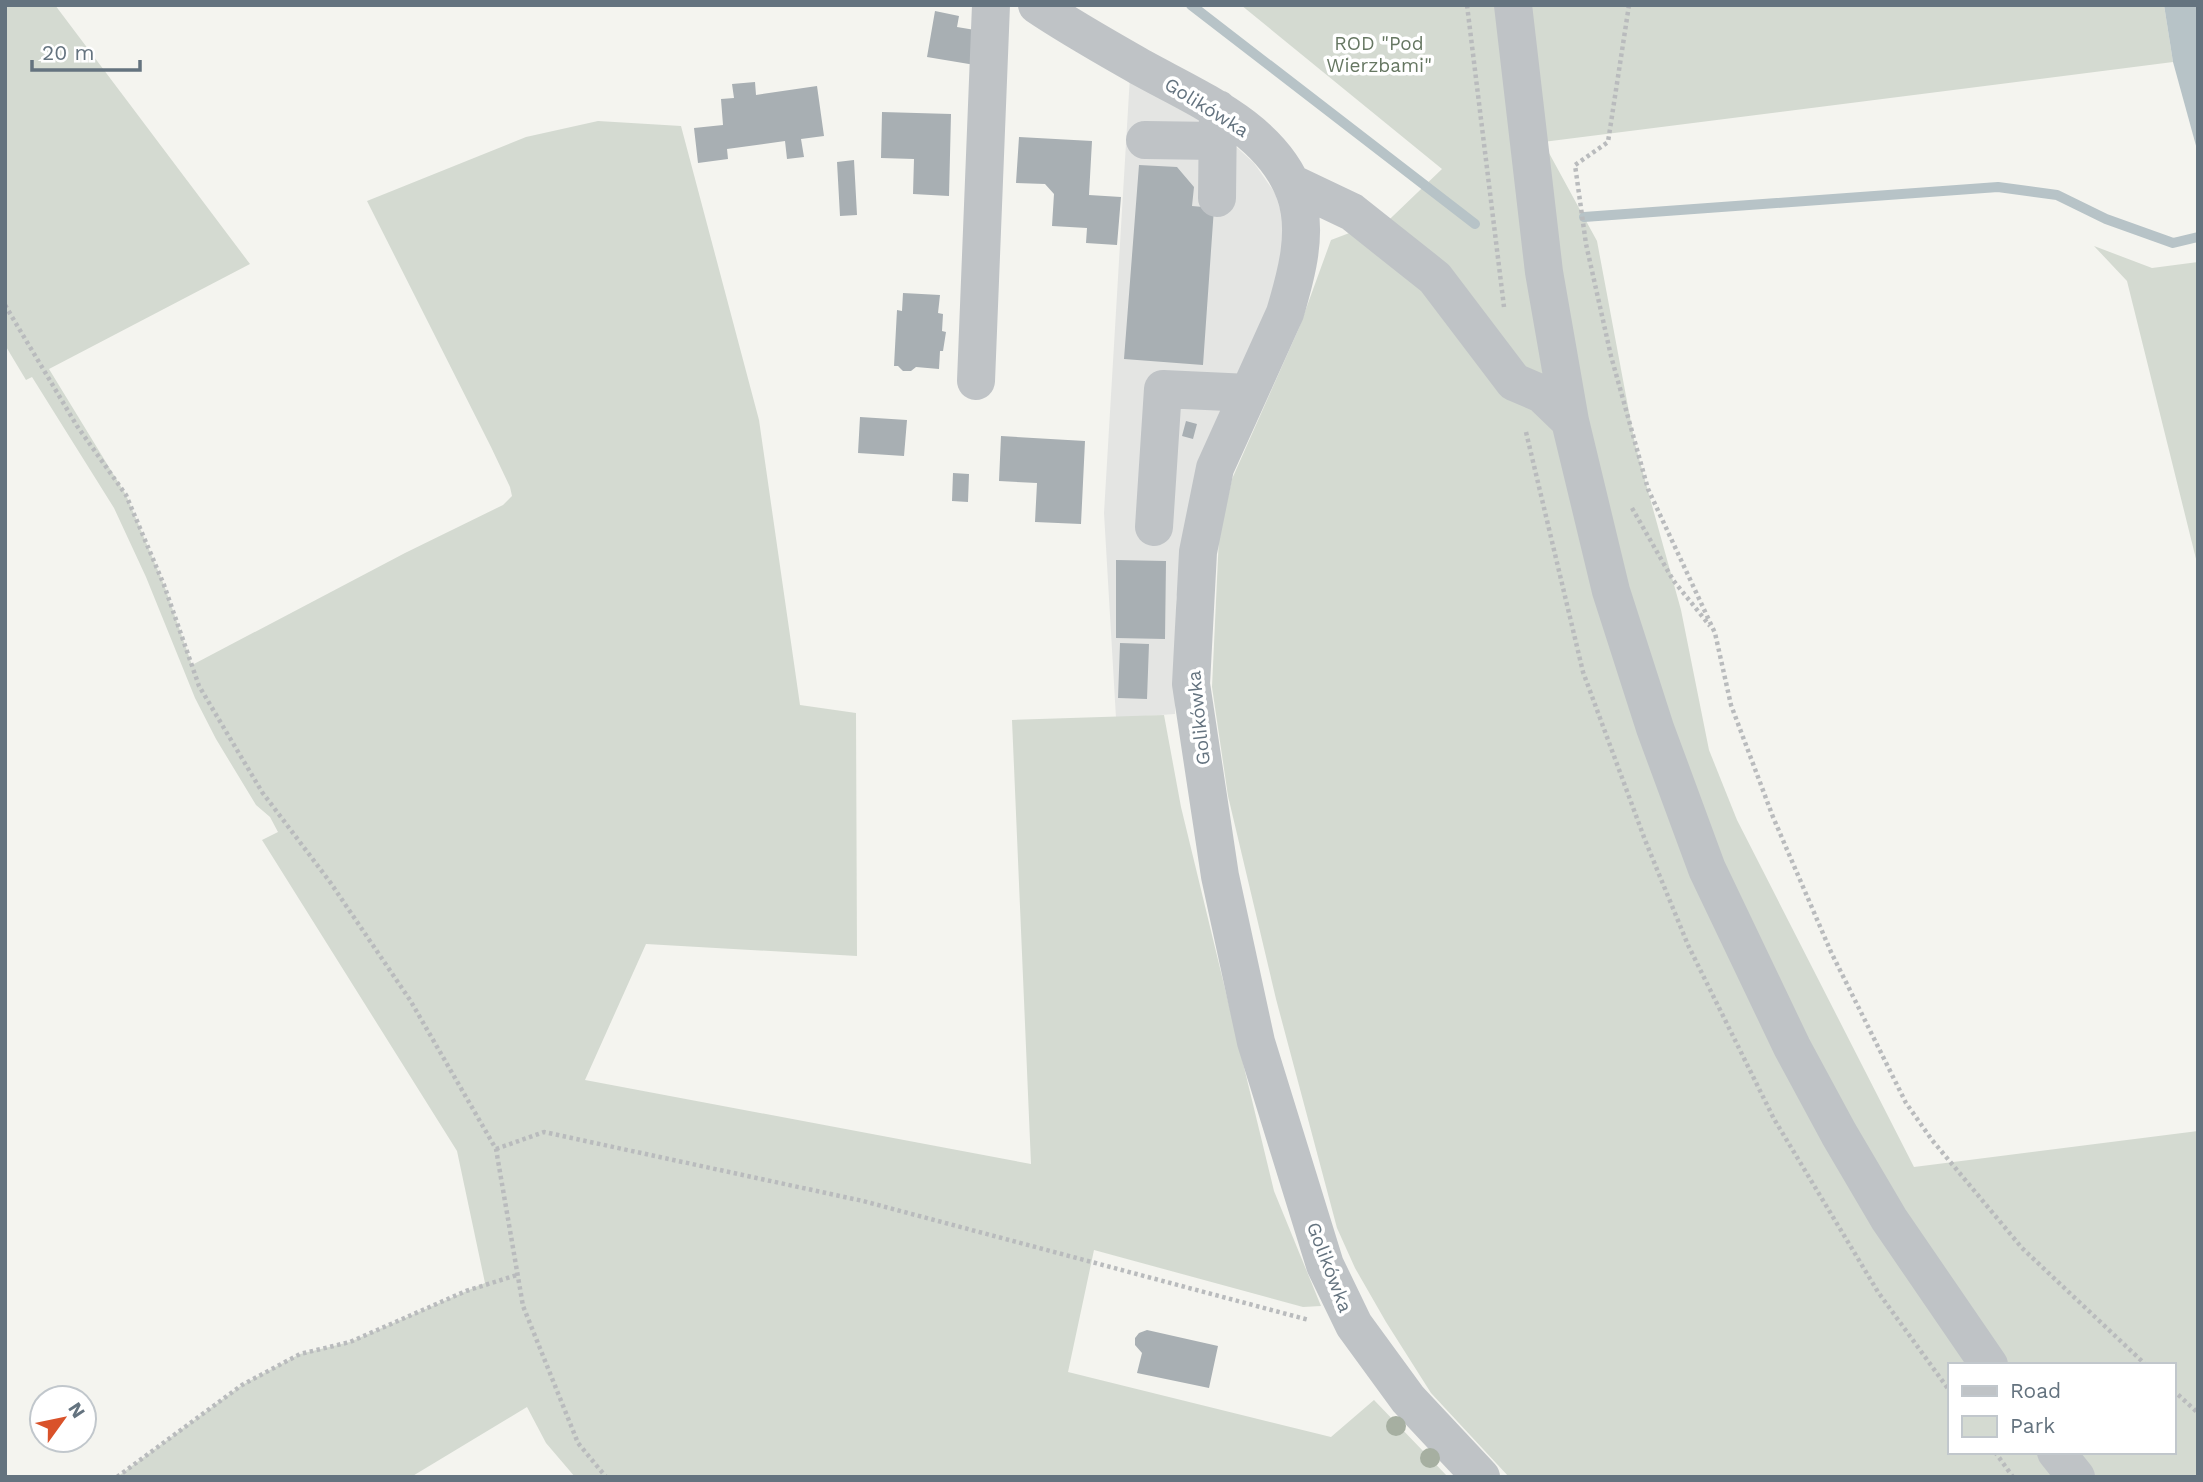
<svg xmlns="http://www.w3.org/2000/svg" width="2203" height="1482" font-family="'Work Sans',sans-serif">
<style>
.built{fill:#e4e5e3}
.green{fill:#d4dad1;fill-rule:evenodd}
.water{fill:#b7c3c7}
.lines{fill:none;stroke-linecap:round;stroke-linejoin:round}
.stream{stroke:#b7c3c7;stroke-width:10}
.building{fill:#a8afb3}
.path{stroke:#b9bbbd;stroke-width:4.5;stroke-dasharray:3.5 3.5;stroke-linecap:butt}
.minor{stroke:#bfc3c6;stroke-width:38}
.tree{fill:#a6afa1}
.labels{text-anchor:middle;stroke-width:7;stroke-linejoin:round;paint-order:stroke}
.park-label{font-size:19px;fill:#667762;stroke:#fff}
.street-label{font-size:19px;fill:#64737f;stroke:#fff}
</style>
<rect width="100%" height="100%" fill="#f4f4ef"/>
<path class="built" d="M1130,76l79,46 45,41 21,30 10,32 2,31 -111,342 -1,116 -59,4 -12,-205z"/>
<path class="green" d="M5,5h50l195,259 -201,105 77,126 38,90 28,80 213,-112 98,-48 9,-9 -2,-9 -19,-40 -124,-246 159,-64 72,-16 83,5 78,294 41,285 56,8 1,243 -211,-12 -61,136 446,84 -19,-444 152,-5 17,92 93,384 47,115 -18,1 -209,-57 -26,122 263,65 43,-37 74,77h-873l-29,-34 -19,-36 -116,70h-294l125,-92 58,-31 50,-12 135,-59 -28,-132 -195,-311 16,-8 -8,-15 -14,-12 -40,-66 -21,-41 -49,-121 -32,-69 -82,-131 -6,3 -21,-35z
M1241,5h923l9,57 -630,80 54,99 38,203 46,166 28,140 28,70 177,347 284,-36v346h-689l-78,-84 -45,-71 -31,-54 -18,-40 -61,-229 -48,-203 -16,-109 7,-151 13,-57 67,-151 32,-88 21,-8 17,7 73,-70zM1949,1365h224v87h-224z
M2094,246l58,22 46,-6v305l-71,-286z"/>
<path class="water" d="M2164,5h34v148l-25,-91z"/>
<g class="lines">
<path class="stream" d="M1191,5l284,219
M1584,217l414,-30 59,8 49,24 67,24 25,-6"/>
</g>
<path class="building" d="M935,11l24,5 -2,11 24,4 -6,34 -48,-8z
M755,82l1,13 61,-9 7,50 -23,3 3,18 -17,2 -2,-18 -58,8 1,10 -30,4 -4,-35 29,-3 -2,-26 13,-1 -2,-14z
M882,112l69,2 -2,82 -36,-2 1,-35 -33,-1z
M1019,137l73,4 -3,54 32,2 -4,48 -31,-2 1,-15 -35,-2 2,-32 -9,-10 -29,-1z
M854,160l3,55 -17,1 -3,-54z
M1139,165l38,2 17,20 -2,19 22,2 -11,157 -79,-6z
M903,293l37,2 -2,18 5,1 -1,17 4,1 -3,19h-3l-1,18 -23,-2 -5,4h-8l-5,-5h-4l3,-56 5,1z
M860,417l47,3 -3,36 -46,-3z
M1186,421l11,3 -4,15 -11,-3z
M1001,436l84,5 -4,83 -46,-2 2,-39 -38,-2z
M953,473l16,1 -1,28 -16,-1z
M1116,560l50,1 -1,78 -49,-1z
M1120,643l29,1 -2,55 -29,-1z
M1147,1330l71,16 -9,42 -72,-15 5,-20 -7,-8v-7l4,-5z"/>
<g class="lines">
<path class="path" d="M1467,5l37,302
M1629,5l-21,137 -33,23 11,79 25,112 37,133 67,144 16,72 42,112 58,135 75,151 26,37 90,108 124,117
M5,305l72,121 49,69 38,90 35,101 63,106 68,90 80,118 86,149 27,157 55,137 28,34
M1526,432l57,240 62,168 43,105 86,174 104,173 71,98
M1632,508l41,72 37,46
M496,1149l48,-17 319,69 446,119
M2173,1390l25,23
M1995,1452l18,25
M117,1477l125,-92 58,-31 50,-12 116,-51 51,-16"/>
<path class="minor" d="M1037,5c34,23 70,43 105,63 56,31 130,61 153,125 14,38 1,83 -10,120l-70,155 -17,84 -7,132 29,192 36,166 69,223 29,60 54,74 73,78
M1513,5l31,267 26,149 41,170 44,137 52,141 85,178 47,87 50,85 100,146
M1145,140l72,1
M1291,183l61,29 83,66 79,104 28,12 28,27
M1217,198l1,-89
M976,381l15,-376
M1154,527l9,-138 86,4
M2056,1452l20,25"/>
</g>
<g class="tree">
<circle cx="1396" cy="1426" r="10"/>
<circle cx="1430" cy="1458" r="10"/>
</g>
<g class="labels">
<g class="park-label">
<text x="1379" y="50">ROD "Pod<tspan x="1379" dy="22">Wierzbami"</tspan></text>
</g>
<g class="street-label">
<text transform="translate(1207 107) rotate(32)" y="7">Golikówka</text>
<text transform="translate(1198 718) rotate(-96)" y="7">Golikówka</text>
<text transform="translate(1330 1267) rotate(69)" y="7">Golikówka</text>
</g>
</g>
<rect width="2203" height="1482" fill="none" stroke="#64737f" stroke-width="14"/>
<rect x="1948" y="1363" width="228" height="91" fill="#ffffff" stroke="#c1c7cc" stroke-width="2"/>
<rect x="1962" y="1386" width="35" height="10" fill="#bfc3c6" stroke="#c1c7cc" stroke-width="2"/>
<text x="2010" y="1398" font-size="21" fill="#64737f">Road</text>
<rect x="1962" y="1416" width="35" height="21" fill="#d4dad1" stroke="#c1c7cc" stroke-width="2"/>
<text x="2010" y="1433" font-size="21" fill="#64737f">Park</text>
<g transform="translate(63 1419) rotate(57)"><circle r="33" fill="#ffffff" stroke="#c1c7cc" stroke-width="2"/>
<path d="M0-5L12 26L0 18L-12 26Z" fill="#d9522a"/>
<text y="-10" font-size="19" font-weight="bold" text-anchor="middle" fill="#64737f">N</text>
</g>
<path d="M32 60v10h108v-10" fill="none" stroke="#64737f" stroke-width="3.5"/>
<text x="42" y="60" font-size="21" fill="#64737f" stroke="#ffffff" stroke-width="5" paint-order="stroke">20 m</text>
</svg>
